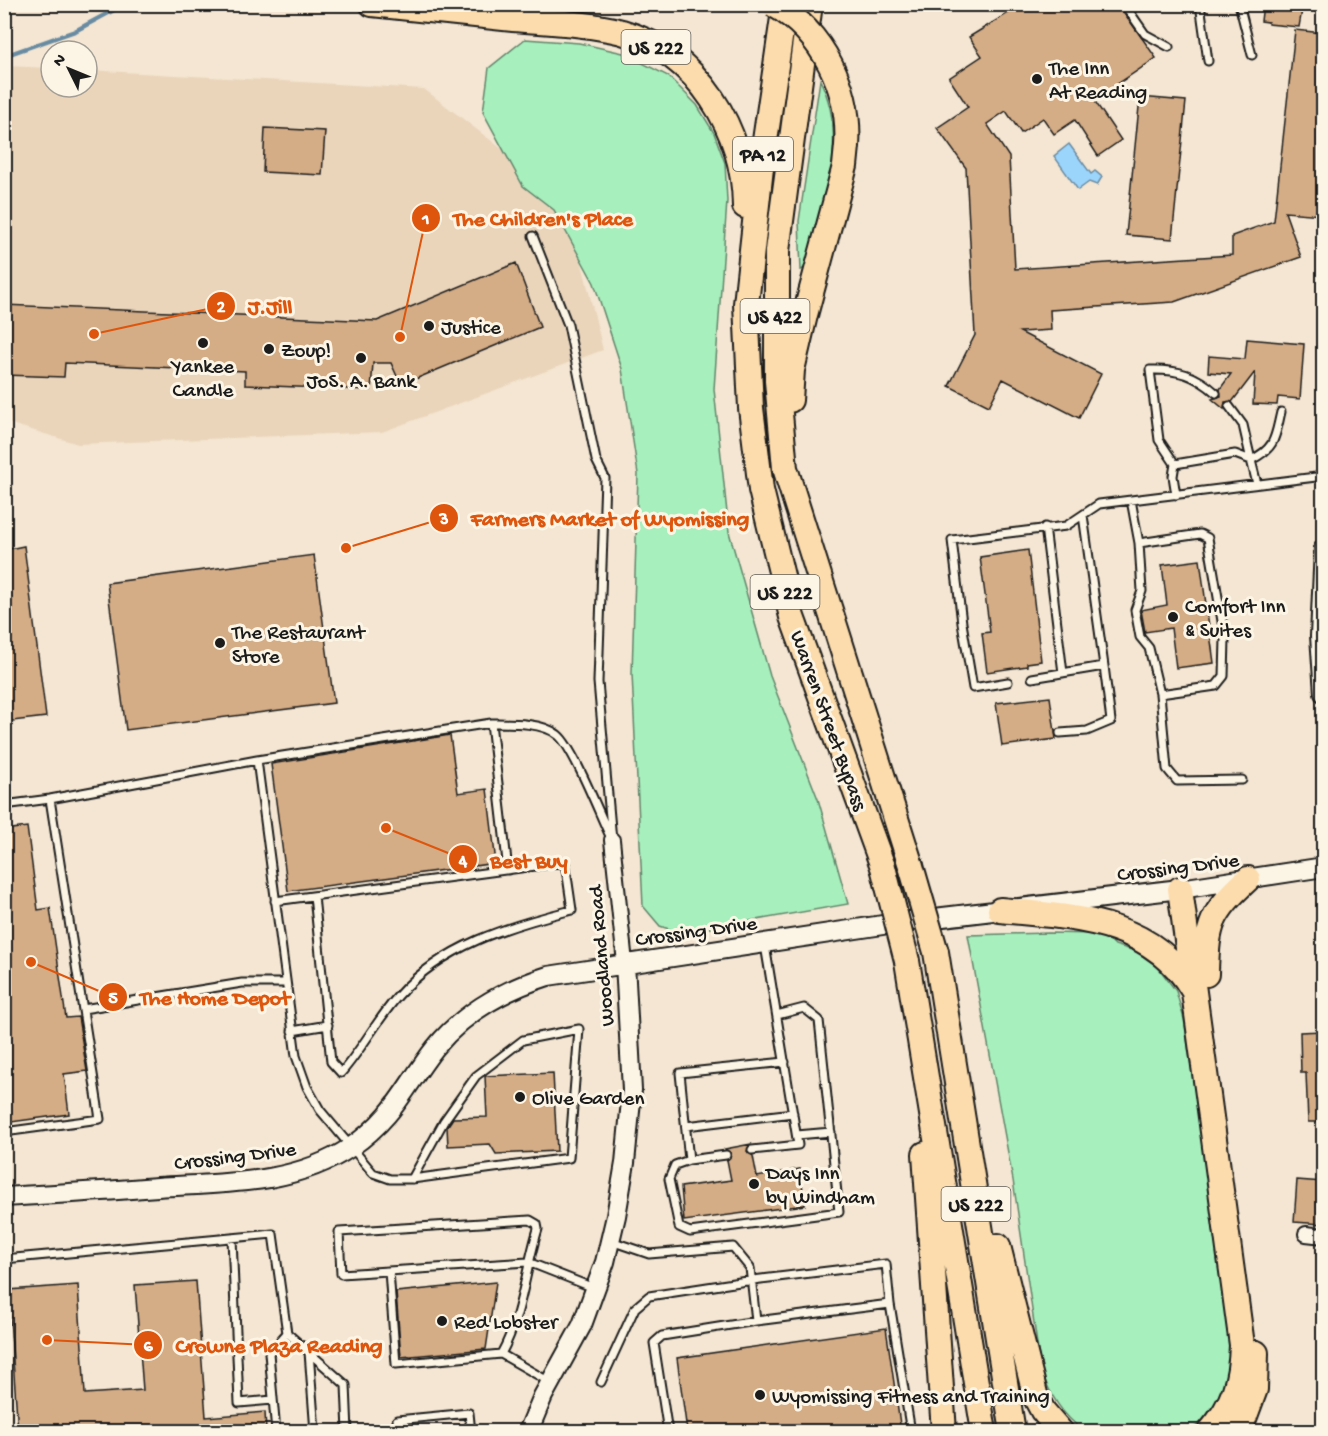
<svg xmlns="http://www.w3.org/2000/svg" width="1328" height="1436" font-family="'Gochi Hand',sans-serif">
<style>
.built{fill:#ead5bb}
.green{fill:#a7efbc;stroke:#62866c;stroke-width:1.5}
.water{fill:#9cd5fc;stroke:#698ba2;stroke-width:1.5}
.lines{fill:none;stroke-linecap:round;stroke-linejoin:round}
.stream{stroke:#698ba2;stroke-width:4.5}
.building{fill:#d4ac85;stroke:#1c1c1c;stroke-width:1.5}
.lane-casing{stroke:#1c1c1c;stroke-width:11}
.street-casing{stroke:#1c1c1c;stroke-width:18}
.secondary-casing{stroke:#1c1c1c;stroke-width:22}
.highway-casing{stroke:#1c1c1c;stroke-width:28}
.lane{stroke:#fcf5e5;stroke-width:7}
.street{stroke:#fcf5e5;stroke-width:14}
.secondary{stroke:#fcf5e5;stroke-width:18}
.highway{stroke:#fcdcac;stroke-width:24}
.highway-bridge-casing{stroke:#1c1c1c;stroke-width:28;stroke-linecap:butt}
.highway-bridge{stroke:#fcdcac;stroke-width:24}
.poi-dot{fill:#1c1c1c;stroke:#fcf5e5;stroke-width:2}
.labels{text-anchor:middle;stroke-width:6;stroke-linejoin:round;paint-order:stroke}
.shield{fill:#fcf5e5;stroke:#5f5d58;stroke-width:1.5}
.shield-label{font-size:20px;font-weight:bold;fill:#1c1c1c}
.poi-label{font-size:21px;fill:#1c1c1c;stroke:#fcf5e5;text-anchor:start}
.street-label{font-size:21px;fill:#1c1c1c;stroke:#fcf5e5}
.leader{fill:none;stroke:#de560d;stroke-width:2}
.callout-dot{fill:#de560d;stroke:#fcf5e5;stroke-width:2}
.mark-label{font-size:18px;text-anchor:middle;font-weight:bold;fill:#fff}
.callout-label{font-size:22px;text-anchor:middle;font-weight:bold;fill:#de560d;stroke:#fcf5e5;stroke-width:6;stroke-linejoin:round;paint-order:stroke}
</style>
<rect width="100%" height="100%" fill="#f4e6d2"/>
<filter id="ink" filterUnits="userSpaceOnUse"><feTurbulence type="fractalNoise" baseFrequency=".0167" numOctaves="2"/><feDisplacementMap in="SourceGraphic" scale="12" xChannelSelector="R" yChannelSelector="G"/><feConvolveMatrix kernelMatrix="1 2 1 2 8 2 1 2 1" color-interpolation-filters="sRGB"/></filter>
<g filter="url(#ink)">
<path class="built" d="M5,66l46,2v19h36v-17l337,19 142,109 37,152 -221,82 -304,12 -73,-22z"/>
<path class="green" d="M525,39l54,4 44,10 45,23 29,29 17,28 11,30 2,38 -13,188 15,143 41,144 48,123 30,105 -167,29 -21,-7 -17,-20 -11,-232 6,-200 -16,-105 -28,-86 -40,-73 -31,-24 -40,-74 6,-44z
M820,80c30,60 3,127 -13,187l-6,3 -2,-49z
M1049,933l48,1 12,5 6,6 20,6 23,16 18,24 8,28c11,74 22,147 33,221 6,41 19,90 11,131 -4,23 -20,47 -38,60h-106c-22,-16 -33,-35 -43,-60l-28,-191 -45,-245z"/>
<path class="water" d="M1069,144l22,30 4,-3 7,6 -5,8 -8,-3 -11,8 -24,-34z"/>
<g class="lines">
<path class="stream" d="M4,56l71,-25 50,-27"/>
</g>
<path class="building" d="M1023,4h95l38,54 -62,42 27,40 -23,16 -23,-36 -21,14 -11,-16 -22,15 -15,-22 -19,13 22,33 6,112 217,-14v-19l42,-15 21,-191 28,3 -1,182 -37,-3 16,45 -127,45 -124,8 1,20 -31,2 81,42 -22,44 -76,-39 -14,27 -40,-20 26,-51 -9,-167 -29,-40 31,-21 -19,-29 33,-22 -13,-19z
M1263,4h40l-4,23 -31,-3v-2l-7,-1z
M1140,97l46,4 -14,138 -46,-4z
M265,128l60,3 -3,44 -59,-3z
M516,263l24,64 -139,58 -10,-22h-18l-2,27 -126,-5v-14l-180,-8 -1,14 -60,-2v-70l373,16z
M1247,339l57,5 -4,55 -22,-2 -1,8 -24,-1 2,-32 -23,30h-7l-1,7 -12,-10 9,-3 -1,-7 11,-15 -23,-2 1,-16 36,3z
M24,546l22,171 -42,5v-172z
M1028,550l13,111 -14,2v3l-40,6 -5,-39 8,-1 -10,-75z
M314,555l20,148 -208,27 -19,-147z
M1200,560l14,103 -38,5 -5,-40 -26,4 -4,-22 26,-5 -5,-40z
M1050,697l6,42 -54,7 -6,-43z
M450,735l8,58 29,-4 9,74 -208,28 -17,-127z
M27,827l11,83 12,-2 16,110 12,-1 9,54 -23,3 5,40 -65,9v-293z
M1323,1031v91h-15l-2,-49h-5l-1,-41z
M553,1073l4,78 -61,3 -6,-10 -42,2 -1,-19 6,-9 34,-1 -2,-41z
M751,1144l-4,7 6,5 4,21 43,-8 5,36 -121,16 -3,-34 50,-7 -4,-20 4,-6 -6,-5z
M1297,1180l26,2v42l-29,-2z
M196,1281l10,136 59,-5 1,19h-248l-10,-141 70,-5 7,109 58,-4 -8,-105z
M496,1282l-10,67 -85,8 -5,-65z
M886,1328l15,103h-214l-10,-73z"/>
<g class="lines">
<defs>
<path id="lane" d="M1124,4l21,30 24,13
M1200,4l8,57
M1239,4l13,51
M533,236l35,89 28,135 9,18 -7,204 14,158
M1229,406l14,19 8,35c25,-12 24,-23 30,-48
M1175,464l-16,-24 -9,-70c27,-1 46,5 66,23
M1176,495l-3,-19 2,-12 60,-10 16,6 6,24
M1131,500l8,43 3,48 -7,19 5,27 9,11 11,46 7,75 10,12 65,-1
M1045,527l18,146
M1139,543l61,-9 8,4 17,101 -1,37 -8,10 -56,8
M1032,678l72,-12 -21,-151
M1008,682l-35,6 -11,-65 -10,-83 114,-14 33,-22 225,-28
M491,723c19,0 52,-1 67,12 15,12 41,78 51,99
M1060,733l27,-2 24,-10 -7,-55
M257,760l39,296 11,31 13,23 53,63 17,6h22l157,-21 10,-129 -56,11 -47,36 -32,45 -32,58
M4,805l46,-6 207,-39 234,-37 17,147
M275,901l290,-39 7,48c-64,16 -129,35 -174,86 -21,24 -36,53 -57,77l-10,-11 -17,-166
M83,1009l159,-26h43
M292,1031l36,-6
M686,1126l107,-13
M4,1132l96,-13 -50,-320
M797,1135l34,-3
M752,1150l46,-5 -33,-200
M726,1155l-37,5 -9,-87 105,-11
M689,1160l-14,5 -6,14 10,48 11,5 149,-20 -20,-192 -15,-12 -27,7
M232,1238l7,165 34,-3
M611,1241l38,13 84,-7 17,21 6,53
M4,1259l269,-25 14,99 59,52 2,47
M389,1271l7,93 105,-10c21,-38 24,-83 37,-125l-1,-5 -7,-4 -191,12 2,42 187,-12 66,26
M890,1304l21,128
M309,1352l6,80
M501,1354l47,27
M601,1382l34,-74 14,-12 104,-16 133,-16 4,40 -134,17 -94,15 -8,7 14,89
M276,1432l-7,-79 18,-20
M399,1432l-2,-12 72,-7 2,19"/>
<path id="street" d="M612,840l13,123
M1306,1234l18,2"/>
<path id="secondary" d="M1324,548l-4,88 4,57
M4,1197c52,-3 103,-6 154,-10 65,-4 137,-2 193,-40 44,-30 54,-61 84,-99 30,-37 69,-58 113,-72l361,-55 271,-32 144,-22
M528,1432l15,-36 39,-71 23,-63 11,-46 9,-53 7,-73 -7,-127"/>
<path id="highway" d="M372,4c47,5 94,10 141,15 35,3 74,4 109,13 77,22 122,98 123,174
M785,4l-24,164 -15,136 5,104 10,82 31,127 91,250
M810,4l-33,247v130l8,87 126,398
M790,400l2,-30 13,-55 40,-149 2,-20
M1180,889l62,456c-1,35 -8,59 -32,87
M1000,910c72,7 152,9 193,80
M936,952l77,480
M907,961l77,471
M1206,974c1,-50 5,-61 42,-95
M925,1154l19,278
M998,1246l38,152 7,13 18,21
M1239,1432l16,-43 1,-36"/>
</defs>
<use href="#lane" class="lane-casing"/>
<use href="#street" class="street-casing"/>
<use href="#secondary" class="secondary-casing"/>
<use href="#highway" class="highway-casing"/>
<use href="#lane" class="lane"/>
<use href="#street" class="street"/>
<use href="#secondary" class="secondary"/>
<use href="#highway" class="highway"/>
<defs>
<path id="highway-bridge" d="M773,4c50,28 78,86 74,142
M911,866l25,86
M883,867l24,94"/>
</defs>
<use href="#highway-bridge" class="highway-bridge-casing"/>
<use href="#highway-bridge" class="highway-bridge"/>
</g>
</g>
<g class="poi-dot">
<circle cx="1037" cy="79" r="6"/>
<circle cx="429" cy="326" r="6"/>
<circle cx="203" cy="343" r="6"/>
<circle cx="269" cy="349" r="6"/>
<circle cx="361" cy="358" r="6"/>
<circle cx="1173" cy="617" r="6"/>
<circle cx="220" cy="643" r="6"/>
<circle cx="520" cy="1097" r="6"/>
<circle cx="754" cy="1184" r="6"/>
<circle cx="442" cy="1321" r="6"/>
<circle cx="760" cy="1395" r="6"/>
</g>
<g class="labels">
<g class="shield">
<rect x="621.5" y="30" width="69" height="34" rx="4.5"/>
<rect x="733" y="137" width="60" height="34" rx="4.5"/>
<rect x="740.5" y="299" width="69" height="34" rx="4.5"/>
<rect x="750.5" y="575" width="69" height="34" rx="4.5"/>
<rect x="941.5" y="1187" width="69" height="34" rx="4.5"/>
</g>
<g class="shield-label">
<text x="656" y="54">US 222</text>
<text x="763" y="161">PA 12</text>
<text x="775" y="323">US 422</text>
<text x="785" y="599">US 222</text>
<text x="976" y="1211">US 222</text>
</g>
<g class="poi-label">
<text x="1049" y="74">The Inn<tspan x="1049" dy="24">At Reading</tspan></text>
<text x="441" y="333">Justice</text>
<text x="281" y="356">Zoup!</text>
<text x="203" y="372" text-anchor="middle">Yankee<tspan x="203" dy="24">Candle</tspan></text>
<text x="361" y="387" text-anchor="middle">JoS. A. Bank</text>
<text x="1185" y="612">Comfort Inn<tspan x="1185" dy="24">&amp; Suites</tspan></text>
<text x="232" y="638">The Restaurant<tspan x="232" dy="24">Store</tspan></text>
<text x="532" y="1104">Olive Garden</text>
<text x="766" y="1179">Days Inn<tspan x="766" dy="24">by Windham</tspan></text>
<text x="454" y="1328">Red Lobster</text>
<text x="772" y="1402">Wyomissing Fitness and Training</text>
</g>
<g class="street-label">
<text transform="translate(830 720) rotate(70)" y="7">Warren Street Bypass</text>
<text transform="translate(1178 866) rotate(-7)" y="7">Crossing Drive</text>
<text transform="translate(696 930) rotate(-8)" y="7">Crossing Drive</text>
<text transform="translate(600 956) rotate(-95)" y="7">Woodland Road</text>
<text transform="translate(235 1155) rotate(-7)" y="7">Crossing Drive</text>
</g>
</g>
<path class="leader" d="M400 337L426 218M94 334L221 306M346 548L444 518M386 828L463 859M31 962L113 997M47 1340L148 1345"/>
<g class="callout-dot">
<circle cx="400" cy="337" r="6"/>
<circle cx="94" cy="334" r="6"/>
<circle cx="346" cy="548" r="6"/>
<circle cx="386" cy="828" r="6"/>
<circle cx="31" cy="962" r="6"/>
<circle cx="47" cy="1340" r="6"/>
<circle cx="426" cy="218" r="15"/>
<circle cx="221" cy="306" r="15"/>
<circle cx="444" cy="518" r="15"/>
<circle cx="463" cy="859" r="15"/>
<circle cx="113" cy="997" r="15"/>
<circle cx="148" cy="1345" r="15"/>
</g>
<g class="mark-label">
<text x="426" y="224">1</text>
<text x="221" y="312">2</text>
<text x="444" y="524">3</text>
<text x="463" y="866">4</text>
<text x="113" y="1003">5</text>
<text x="148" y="1351">6</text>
</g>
<g class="callout-label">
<text x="543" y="225">The Children's Place</text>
<text x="270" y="313">J.Jill</text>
<text x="610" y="525">Farmers Market of Wyomissing</text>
<text x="529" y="867">Best Buy</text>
<text x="215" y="1004">The Home Depot</text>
<text x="279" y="1352">Crowne Plaza Reading</text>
</g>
<rect width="1328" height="1436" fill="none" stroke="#fcf5e5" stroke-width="24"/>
<rect x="12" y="12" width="1304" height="1412" fill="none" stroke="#1c1c1c" stroke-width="2" filter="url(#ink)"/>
<g transform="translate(69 69) rotate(313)"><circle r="28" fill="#fcf5e5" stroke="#a29e95" stroke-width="1.5"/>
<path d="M0-4.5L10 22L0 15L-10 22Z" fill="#1c1c1c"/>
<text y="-9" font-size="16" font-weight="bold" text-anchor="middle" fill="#1c1c1c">N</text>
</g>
</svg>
